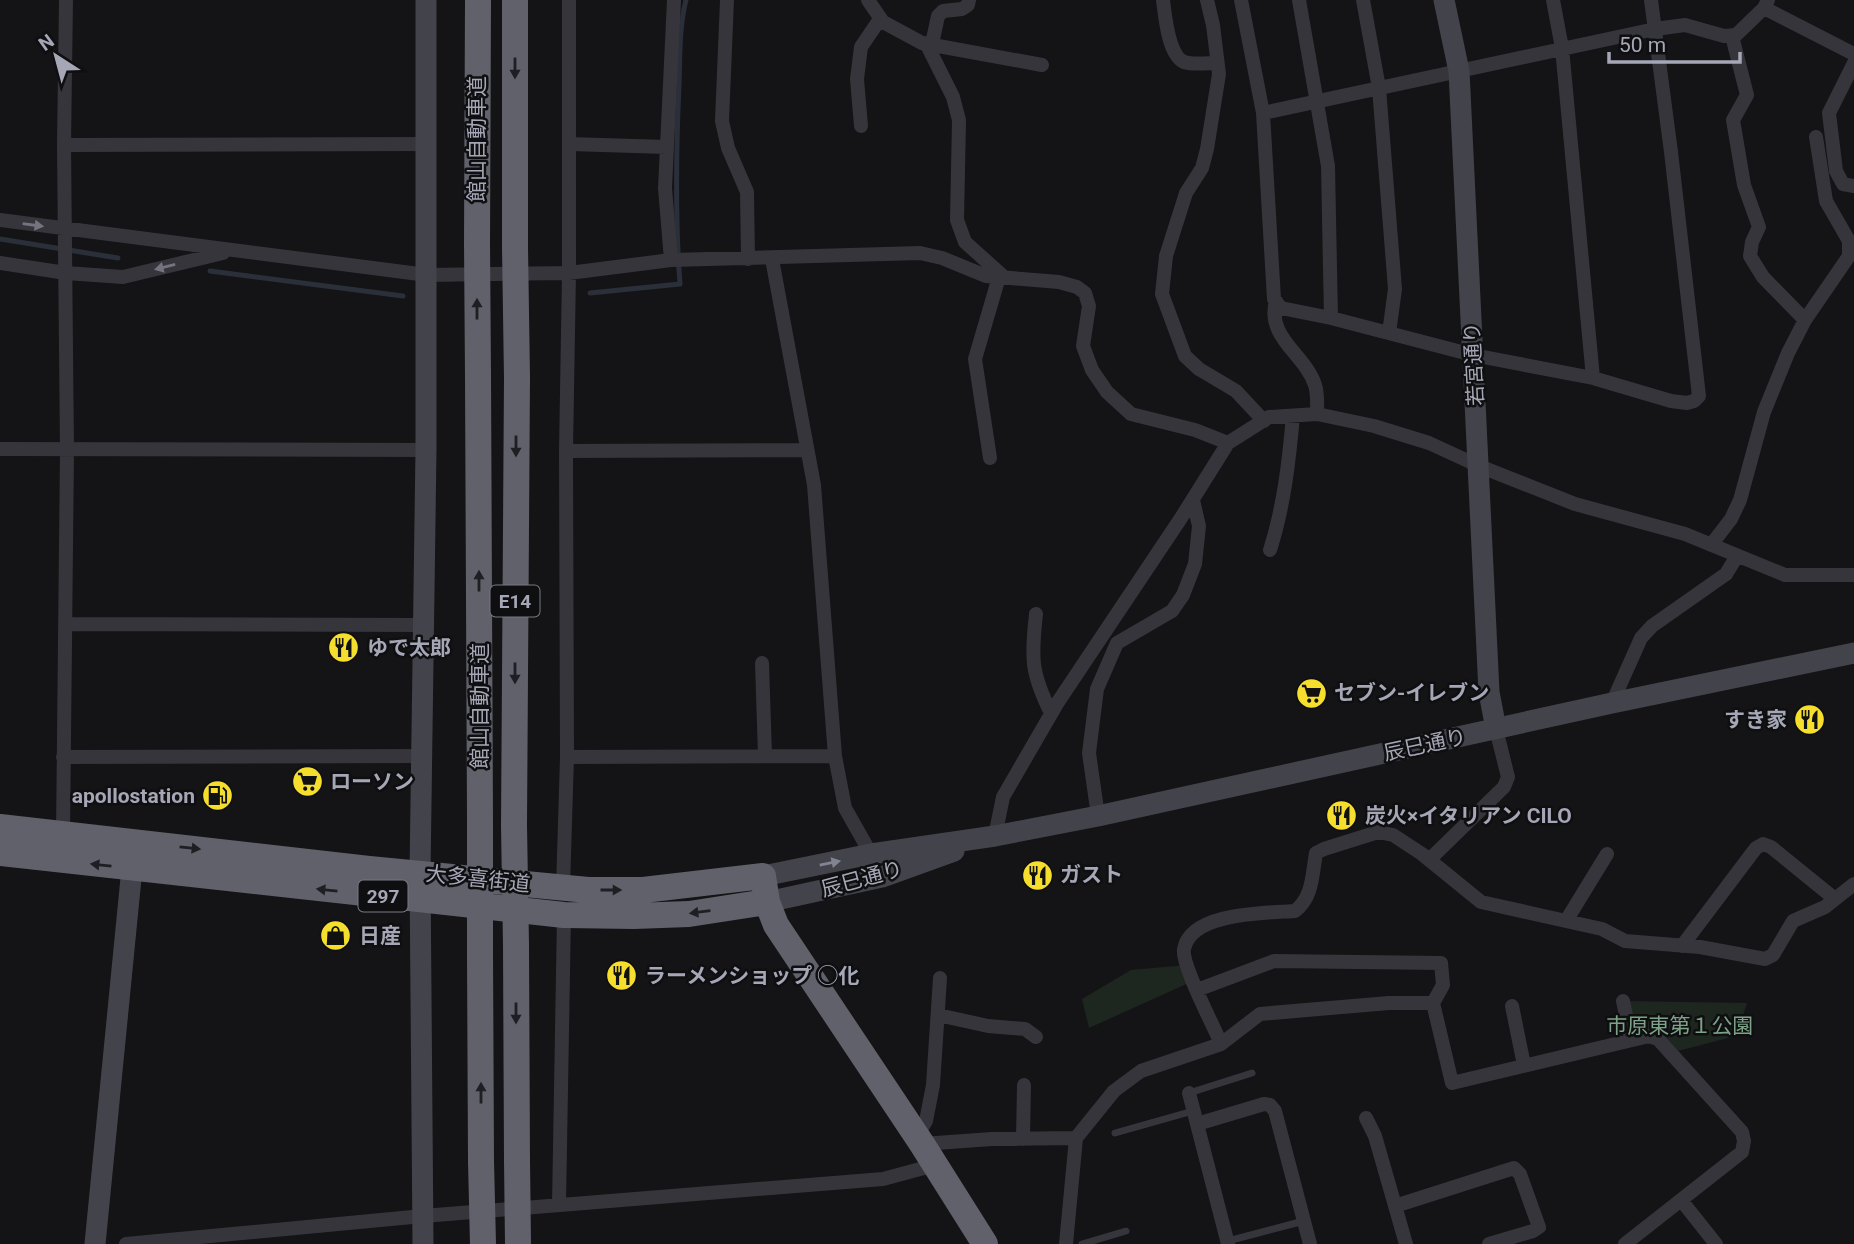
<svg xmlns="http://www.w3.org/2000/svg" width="1854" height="1244" font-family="Roboto,'Noto Sans JP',sans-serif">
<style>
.green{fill:#1e2620}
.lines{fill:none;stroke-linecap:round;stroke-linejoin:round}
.stream{stroke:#2a2f3a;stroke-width:5}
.lane{stroke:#35353b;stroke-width:7}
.street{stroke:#35353b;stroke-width:14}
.secondary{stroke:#43434b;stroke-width:21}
.highway{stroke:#61616c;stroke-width:26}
.highway-bridge{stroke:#61616c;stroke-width:26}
.oneway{fill:#1f1f23}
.oneway2{fill:#73747f}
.oneway3{fill:#838491}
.labels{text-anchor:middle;stroke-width:5;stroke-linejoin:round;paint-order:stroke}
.shield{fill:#0f0f11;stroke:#787984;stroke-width:2}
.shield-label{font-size:19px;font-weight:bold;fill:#a5a7b6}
.street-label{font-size:21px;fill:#a5a7b6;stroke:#0f0f11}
.poi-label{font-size:21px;font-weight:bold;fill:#a5a7b6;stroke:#0f0f11;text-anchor:start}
.park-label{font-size:21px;fill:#7ca287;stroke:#0f0f11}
</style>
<rect width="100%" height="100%" fill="#141416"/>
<path class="green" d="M1187,965l6,16 -104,47 -7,-29 49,-29z
M1623,1001l124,2 -11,33 -66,17 -12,-14h-27z"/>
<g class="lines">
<path class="stream" d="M0,239l118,19
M210,271l193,25
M590,293l90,-9c-5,-66 -4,-133 -1,-199 1,-28 0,-57 7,-85"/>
<path class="lane" d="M1189,1093l63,-20
M1115,1133l78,-22
M1228,1241l76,-20
M1082,1244l44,-13"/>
<path class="street" d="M727,0l-5,121 6,27 19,44 1,67
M868,0l15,22 39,21 120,22
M1163,0c2,15 5,55 21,62 9,3 24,1 33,1
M1207,0l6,25 6,49 -12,75 -5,19 -16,25 -20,63 -4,38 23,62 14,13 37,22 28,30
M1241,0l22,113 11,186 7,9 50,10 142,37 120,23 78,23 16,2 7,-2 5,-5 -28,-244 -20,-152
M1299,0l29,166 3,152
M1363,0l16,88 16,201 -6,44
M1553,0l9,48 31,330
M1764,8l90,46
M1732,36l15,59 -14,25 11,65 15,42 -7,15 -2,14 13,21 42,43
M926,43l27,54 6,23 -2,100 8,22 39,35
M932,44l6,-28 5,-5 19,-2 6,-4 1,-5
M1854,63l-25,50 7,58 7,13 11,2
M1263,113l392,-84 30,-4 39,11 12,-1 28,-27 4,-8
M861,126l-4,-47 4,-32 19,-28
M569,144l98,3
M64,145l362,-1
M0,220l427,55 142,-2 102,-13 249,-7 22,5 44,18 73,6 18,5 8,6 4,13 -6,40 9,24 15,22 24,22 64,16 33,13
M772,259l42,226 21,271 10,52 26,46
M671,260l-6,-72 9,-188
M0,263l66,10 57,4 100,-24
M1276,301c-10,37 29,53 39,84 3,9 2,20 2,29
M0,449l426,1
M566,451l241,-1
M990,458l-15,-99 24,-82
M1711,545l20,-26 9,-19 24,-88 24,-59 17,-33 44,-64v-15l-23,-40 -10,-64
M1270,550c14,-44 19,-89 23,-134
M1036,614c-5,44 -5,59 15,99
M65,624l359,1
M762,663l3,92
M1612,703l29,-65 11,-12 74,-52 11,-18
M63,757l360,-1
M567,757l268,-1
M1098,816l-9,-63 8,-64 20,-46 55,-32 11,-16 12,-31 4,-38 -6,-26
M63,834l4,-384 -3,-305 2,-145
M995,836l8,-39 55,-95 123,-184 47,-75 41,-26 48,-3 57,12 55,17 50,23 96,38 110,30 100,41h69
M1429,860l75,-73 4,-10 -12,-48
M563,888l4,-131 -1,-306 3,-178v-273
M1566,921l41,-67
M1682,946l74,-98 7,-4 8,3 64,52
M1197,990l77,-29 167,2 2,22 -10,18
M1623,1001l8,38
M1512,1006l12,59
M938,1015l50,11 37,3 11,8
M1221,1044c-7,-18 -40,-79 -37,-95 7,-37 82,-36 111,-38 18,-14 17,-36 21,-58l8,-4 54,-17 15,3 29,19 59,48 121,27 23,12 75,6 65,12 8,-4 20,-34 32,-14 29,-23
M1189,1093l39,151
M1366,1118l9,18 31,108
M1197,1124l67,-20 6,1 5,6 35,133
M917,1136l9,-15 7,-36 7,-107
M1023,1139l1,-54
M922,1144l70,-5 84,-1 38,-47 27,-20 80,-27 39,-30 129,-11h44l19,80 197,-47 9,3 84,93 2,9 -2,11 -117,92
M1681,1200l35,44
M559,1205l5,-290
M1395,1206l119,-38 6,6 19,53 -6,4 -44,13
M126,1244l297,-28 460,-37 52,-14
M1066,1244l10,-106"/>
<path class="secondary" d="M1444,0l15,71 30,621 7,37
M763,876l108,-22 124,-18 103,-20 514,-113 242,-50
M767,902l115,-25 72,-26
M95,1244l37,-376
M423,1244l-3,-371 6,-423v-450"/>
<path class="highway" d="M515,0v247
M477,243l1,-243
M478,375l2,446
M514,825l3,-447
M0,827l369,42 219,21h55l120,-14 4,26 9,23 146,219 63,100
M0,853l564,62 70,1 55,-2 78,-12
M516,945l1,215
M480,954l1,207"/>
<path class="highway-bridge" d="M477,243l1,132
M515,247l2,131
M514,825l2,120
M480,954v-133
M517,1160l1,84
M481,1161l2,83"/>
</g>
<defs><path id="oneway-solid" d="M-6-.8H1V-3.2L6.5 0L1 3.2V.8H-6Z" transform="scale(1.75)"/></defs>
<g class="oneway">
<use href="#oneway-solid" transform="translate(515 68) rotate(90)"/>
<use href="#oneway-solid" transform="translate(477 309) rotate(-90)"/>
<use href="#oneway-solid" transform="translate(516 446) rotate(90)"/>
<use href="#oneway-solid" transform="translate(479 581) rotate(-90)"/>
<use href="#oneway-solid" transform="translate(515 673) rotate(90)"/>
<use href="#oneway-solid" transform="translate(190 848) rotate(6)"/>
<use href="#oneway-solid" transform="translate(101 865) rotate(-174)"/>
<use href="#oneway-solid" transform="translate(327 890) rotate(-174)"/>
<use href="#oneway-solid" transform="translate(611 890)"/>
<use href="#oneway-solid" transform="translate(700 912) rotate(173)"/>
<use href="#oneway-solid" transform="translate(516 1013) rotate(90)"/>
<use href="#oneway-solid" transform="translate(481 1093) rotate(-90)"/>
</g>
<g class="oneway2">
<use href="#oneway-solid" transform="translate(33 225) rotate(8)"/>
<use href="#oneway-solid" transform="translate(165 267) rotate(166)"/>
</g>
<use class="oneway3" href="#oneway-solid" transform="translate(830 863) rotate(-12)"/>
<defs>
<symbol id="restaurant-disc" viewBox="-11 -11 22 22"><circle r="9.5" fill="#f6de2c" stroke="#0f0f11"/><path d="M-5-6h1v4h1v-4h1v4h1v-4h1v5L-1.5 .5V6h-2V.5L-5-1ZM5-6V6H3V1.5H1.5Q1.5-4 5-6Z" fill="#111"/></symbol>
<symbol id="supermarket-disc" viewBox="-11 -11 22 22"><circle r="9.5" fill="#f6de2c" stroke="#0f0f11"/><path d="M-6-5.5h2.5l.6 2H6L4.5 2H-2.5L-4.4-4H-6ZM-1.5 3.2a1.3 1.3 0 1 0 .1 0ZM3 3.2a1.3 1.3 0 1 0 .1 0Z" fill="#111"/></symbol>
<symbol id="fuel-disc" viewBox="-11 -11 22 22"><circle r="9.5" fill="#f6de2c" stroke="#0f0f11"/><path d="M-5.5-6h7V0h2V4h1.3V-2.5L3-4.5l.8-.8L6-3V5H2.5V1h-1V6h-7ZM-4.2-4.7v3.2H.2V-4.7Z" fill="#111"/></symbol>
<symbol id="shop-disc" viewBox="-11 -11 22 22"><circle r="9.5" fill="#f6de2c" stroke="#0f0f11"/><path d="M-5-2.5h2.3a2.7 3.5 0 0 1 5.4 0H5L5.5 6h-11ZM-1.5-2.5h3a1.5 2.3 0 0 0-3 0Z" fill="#111"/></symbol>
</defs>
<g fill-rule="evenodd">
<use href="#restaurant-disc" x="326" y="630" width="35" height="35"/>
<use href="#supermarket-disc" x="1294" y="676" width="35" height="35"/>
<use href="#restaurant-disc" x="1792" y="702" width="35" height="35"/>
<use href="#supermarket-disc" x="290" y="764" width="35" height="35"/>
<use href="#fuel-disc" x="200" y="778" width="35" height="35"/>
<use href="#restaurant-disc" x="1324" y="798" width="35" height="35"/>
<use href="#restaurant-disc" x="1020" y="858" width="35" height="35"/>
<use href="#shop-disc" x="318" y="918" width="35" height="35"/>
<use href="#restaurant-disc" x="604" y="958" width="35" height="35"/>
</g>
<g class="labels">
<g class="shield">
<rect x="490.5" y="585.5" width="49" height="31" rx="5"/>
<rect x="358.5" y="880.5" width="49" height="31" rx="5"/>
</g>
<g class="shield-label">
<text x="515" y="608">E14</text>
<text x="383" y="903">297</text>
</g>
<g class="street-label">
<text transform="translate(477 139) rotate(-90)" y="7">館山自動車道</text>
<text transform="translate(1474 364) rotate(-93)" y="7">若宮通り</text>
<text transform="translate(480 706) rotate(-90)" y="7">館山自動車道</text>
<text transform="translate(1425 745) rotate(-12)" y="7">辰巳通り</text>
<text transform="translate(478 879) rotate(6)" y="7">大多喜街道</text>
<text transform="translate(862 879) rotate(-15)" y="7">辰巳通り</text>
</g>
<g class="poi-label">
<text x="367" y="655">ゆで太郎</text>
<text x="1334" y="700">セブン-イレブン</text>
<text x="1787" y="727" text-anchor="end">すき家</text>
<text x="330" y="789">ローソン</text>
<text x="195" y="803" text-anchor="end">apollostation</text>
<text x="1365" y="823">炭火×イタリアン CILO</text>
<text x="1060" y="882">ガスト</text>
<text x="359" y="943">日産</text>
<text x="645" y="983">ラーメンショップ ◯化</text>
</g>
<g class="park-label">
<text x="1680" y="1033">市原東第１公園</text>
</g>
</g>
<g transform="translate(56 56) rotate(324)" stroke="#0f0f11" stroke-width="5" paint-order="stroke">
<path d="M0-5L12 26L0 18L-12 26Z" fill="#a5a7b6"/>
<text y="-10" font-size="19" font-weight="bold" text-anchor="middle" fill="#a5a7b6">N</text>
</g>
<path d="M1609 52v10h131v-10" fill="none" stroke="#a5a7b6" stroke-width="3.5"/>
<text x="1619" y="52" font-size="21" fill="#a5a7b6" stroke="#0f0f11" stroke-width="5" paint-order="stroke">50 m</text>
</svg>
